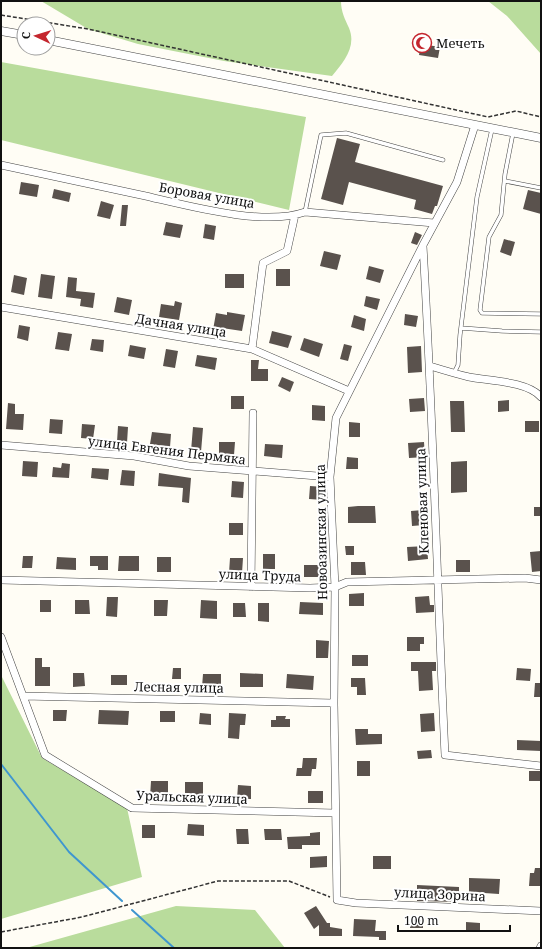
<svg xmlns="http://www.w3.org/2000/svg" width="542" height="949" font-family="'Noto Serif',serif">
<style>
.forest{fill:#b9dc9c}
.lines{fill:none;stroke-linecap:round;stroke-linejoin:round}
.stream{stroke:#3f96cf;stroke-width:2}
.building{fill:#5a524d}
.service-casing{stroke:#444;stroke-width:4.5}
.minor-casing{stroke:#444;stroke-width:8}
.tertiary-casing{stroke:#444;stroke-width:9}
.path{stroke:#333;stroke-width:1.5;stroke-dasharray:4 2;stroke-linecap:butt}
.service{stroke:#fff;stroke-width:3.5}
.minor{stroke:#fff;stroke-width:7}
.tertiary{stroke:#fff;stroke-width:8}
.labels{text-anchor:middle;stroke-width:4;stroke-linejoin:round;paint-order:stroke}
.poi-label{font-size:13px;fill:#111;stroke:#fff;text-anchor:start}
.street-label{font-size:13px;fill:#111;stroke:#fff}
</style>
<rect width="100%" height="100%" fill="#fffdf5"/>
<path class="forest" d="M41,1h300c0,11 4,18 8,27 8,19 -6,35 -17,48l-108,-15 -86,-17 -50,-15z
M488,1h53v53l-34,-38z
M1,62l305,55 -17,93 -288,-70z
M1,675l41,83 85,50 15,69 -141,42z
M176,906l79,4 30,38h-259z"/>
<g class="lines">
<path class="stream" d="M1,764l68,88 53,49
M132,910l42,38"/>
</g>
<path class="building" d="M421,44l19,3 -2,11 -19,-3z
M337,138l23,6 -5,18 88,24 -6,20h-2l-3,8 -18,-5 2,-9 -67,-18 -6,23 -22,-6z
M21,182l18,3 -2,12 -18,-3z
M54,189l17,4 -2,9 -17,-4z
M528,190l13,3v21l-18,-5z
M101,201l13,4 -4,14 -13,-3z
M122,205h6l-2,21h-6z
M166,222l17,3 -3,13 -17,-3z
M205,224l11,2 -2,14 -11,-2z
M415,232l7,3 -5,10 -6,-2z
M504,239l11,3 -4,14 -11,-4z
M324,251l17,4 -4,15 -17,-4z
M369,266l15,4 -4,13 -14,-4z
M276,269h14v17h-14z
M41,274l14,2 -3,23 -14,-2z
M225,274h19v14h-19z
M14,275l13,3 -3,17 -13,-3z
M68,277l9,1 -1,13 19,2 -2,15 -13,-2 1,-7 -15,-2z
M366,296l14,3 -3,11 -13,-4z
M117,297l15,3 -3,15 -15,-3z
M175,301l7,2 -3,17 -20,-3 2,-13 13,2z
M227,312l18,3 -3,16 -20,-3 -1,3 -8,-1 3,-17 11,2z
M405,314l13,2 -2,11 -12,-2z
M354,315l12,4 -2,12 -13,-4z
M19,325l11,2 -2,14 -11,-3z
M272,331l20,5 -4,12 -19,-5z
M58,332l14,2 -3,17 -14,-2z
M304,338l19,6 -4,13 -19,-7z
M92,339l12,1 -1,12 -13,-2z
M344,344l8,2 -4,15 -8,-2z
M130,345l16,3 -2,11 -16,-3z
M421,346l1,26 -14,1 -1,-26z
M166,349l12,2 -3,17 -12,-2z
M197,355l20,3 -2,12 -20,-4z
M251,360h8l-1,9h10v12h-17z
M282,377l12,5 -4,10 -12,-6z
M231,396h13v13h-13z
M424,398l1,13 -15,1 -1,-13z
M509,400v11l-11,1v-11z
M450,401h14l1,31h-14z
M8,403l7,1v10h9l-1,16 -17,-1z
M312,405l13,1v15l-13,-1z
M50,419l13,1 -1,14 -13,-1z
M525,421h14v11h-14z
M349,422l11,1v14h-11z
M82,424l13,1 -2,14 -12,-1z
M118,426l10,1 -1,16 -10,-1z
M193,427l10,1 -2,24 -10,-1z
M152,432l19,2 -1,13 -20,-3z
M219,442h16l-1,13 -15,-1z
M424,442l1,15 -16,1 -1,-15z
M265,444l18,1 -1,13 -18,-2z
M347,457l11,1v11h-12z
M23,461l15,1 -1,15 -15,-1z
M467,461v31l-16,1v-31z
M62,463l8,1 -1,14 -17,-1 1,-10 8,1z
M92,468l17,1 -1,11 -17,-2z
M122,470l13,1 -1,15 -14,-1z
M159,473l32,5 -2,25 -7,-1 1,-14 -25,-2z
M232,481l12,1 -1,16 -12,-1z
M310,486l14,1 -1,13 -14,-1z
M358,506h17l1,17h-28v-16z
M534,507h7v9h-7z
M423,510l1,15 -12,1 -1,-15z
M229,523h14v12h-14z
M345,546h9v9h-8z
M427,546l1,13 -20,2 -1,-14z
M541,551v20l-9,1 -2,-20z
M263,554h12v15h-12z
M23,556h10l-1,12h-10z
M90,556h18v14h-10v-4h-8z
M119,556h20v15h-21z
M57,557l19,1v12l-20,-1z
M157,557h14v15h-14z
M230,558h13l-1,15h-13z
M456,560h14v12h-14z
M351,562h14l1,13h-15z
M304,565h21v12h-21z
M364,593v13h-15v-12z
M429,596l1,9h4v7l-18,1 -1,-16z
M107,597h11l-1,20 -11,-1z
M40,600h11v12h-11z
M75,600h14l1,14h-15z
M154,600h14l-1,16h-13z
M201,600l16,1v18l-17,-1z
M300,602l23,1v12l-24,-1z
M233,603h12l1,14h-13z
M258,603h11v19l-11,-1z
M407,637h17v7h-4v7h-13z
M316,640l13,1 -1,17h-12z
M352,655h16v11h-16z
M35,658h7v9h8v19h-15z
M411,662h25v9h-4l1,19 -14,1 -1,-20h-7z
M173,668h8v11h-9z
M517,668l14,1 -1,12 -14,-1z
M73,673h11l1,13 -12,1z
M240,673l23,1v13h-23z
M203,674h18v13h-19z
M287,674l27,2 -1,14 -27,-2z
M111,675h16v10h-16z
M351,678h14l1,17h-9v-8h-6z
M535,683h6v14h-7z
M53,710h14l-1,11h-13z
M99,710l30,1 -1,14 -30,-1z
M160,711h15v11h-15z
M200,713l11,1v11l-12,-1z
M229,713l17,1 -1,11h-5l-1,14 -11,-1z
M434,713l1,18 -14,1 -1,-18z
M276,716h10l-1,3h5v8h-19v-7h5z
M355,729h13v5h14v10l-26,1z
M517,740l24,1v10l-24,-1z
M431,750l1,8 -14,1 -1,-8z
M303,758h14l-1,11h-4l-1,7h-15l1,-8h5z
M357,761h13v15h-13z
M529,771h12v10h-12z
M151,781h17v16h-18z
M185,782h18v17l-18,-1z
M238,785l13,1v13h-14z
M308,791h15v12h-15z
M188,824l16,1v11l-17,-1z
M142,825h13v13h-13z
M236,829h12l1,15h-12z
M264,829h17l1,11h-17z
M320,832v13h-18v4h-14l-1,-12 23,-1v-3z
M327,856v11l-17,1v-11z
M373,856h18v13h-18z
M535,868h6v18h-12l1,-13h4z
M469,878l31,1 -1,15 -30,-2z
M417,885l42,2v15l-42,-1z
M316,906l11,17h3v4l12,2v7h-23v-11l-5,4 -10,-16z
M354,919l22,1 -1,11h11v9h-7v-3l-26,-1z
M410,919l13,1v8h-13z
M466,922l14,1v9l-14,-1z"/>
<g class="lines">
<defs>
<path id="service" d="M513,133l-8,41 -4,41 -12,22 -9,73 2,3 59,1
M505,181l36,7
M305,212l16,-77 25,-2 97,27
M461,328l41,3 39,1
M454,373l4,-8 2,-30 17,-138 15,-68"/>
<path id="minor" d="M475,125l-18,57 -34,63 -87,173 -6,59 5,110 -1,116 3,197 19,3 185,8
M1,165c47,10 93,20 140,30 45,10 121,32 164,17l129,11
M423,246c10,169 14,339 22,509l96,11
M1,307l251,42 97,42
M252,349l11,-86 24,-12 8,-36
M430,366c13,4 26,8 39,11 20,4 58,4 72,20
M1,445l133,11 55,10 141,11
M1,580l309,8 25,-1 12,-5 178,-4 16,2
M251,587l2,-174
M1,637l44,118 87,53 203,5
M23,696l311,7
M540,948l1,-2"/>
<path id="tertiary" d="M1,31l23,4
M48,40l493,98"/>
</defs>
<use href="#service" class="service-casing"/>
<use href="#minor" class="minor-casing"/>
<use href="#tertiary" class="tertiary-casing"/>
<path class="path" d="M1,15l87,14 400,88 28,-6 25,6
M1,932l81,-15 136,-36h71l41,16"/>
<use href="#service" class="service"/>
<use href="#minor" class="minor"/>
<use href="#tertiary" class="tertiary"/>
</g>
<defs>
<symbol id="mosque-ring" viewBox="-11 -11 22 22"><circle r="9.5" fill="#fff" stroke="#c4262e" stroke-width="1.5"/><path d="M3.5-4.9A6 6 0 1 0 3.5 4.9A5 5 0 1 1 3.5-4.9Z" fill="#c4262e"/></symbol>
</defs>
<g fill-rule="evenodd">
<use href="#mosque-ring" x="411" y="32" width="22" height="22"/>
</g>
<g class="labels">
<g class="poi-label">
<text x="436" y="48">Мечеть</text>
</g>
<g class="street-label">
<text transform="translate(207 195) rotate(10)" y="5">Боровая улица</text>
<text transform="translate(181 325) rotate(9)" y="5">Дачная улица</text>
<text transform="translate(167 450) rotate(7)" y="5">улица Евгения Пермяка</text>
<text transform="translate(422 501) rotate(-92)" y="5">Кленовая улица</text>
<text transform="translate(321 532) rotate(-91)" y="5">Новоазинская улица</text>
<text transform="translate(260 575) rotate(2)" y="5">улица Труда</text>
<text transform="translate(179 687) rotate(1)" y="5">Лесная улица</text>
<text transform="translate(192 797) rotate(2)" y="5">Уральская улица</text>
<text transform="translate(440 894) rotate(3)" y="5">улица Зорина</text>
</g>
</g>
<rect width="542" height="949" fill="none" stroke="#111111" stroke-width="4"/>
<g transform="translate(36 36) rotate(274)"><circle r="19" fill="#ffffff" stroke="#a0a0a0"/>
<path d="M0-3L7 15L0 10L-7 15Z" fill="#c4262e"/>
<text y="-6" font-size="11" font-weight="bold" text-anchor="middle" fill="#111111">С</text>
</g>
<path d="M398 925v6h112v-6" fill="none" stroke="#111111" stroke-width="2"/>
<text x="404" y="925" font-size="12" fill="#111111" stroke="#ffffff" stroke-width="3" paint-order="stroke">100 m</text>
</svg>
